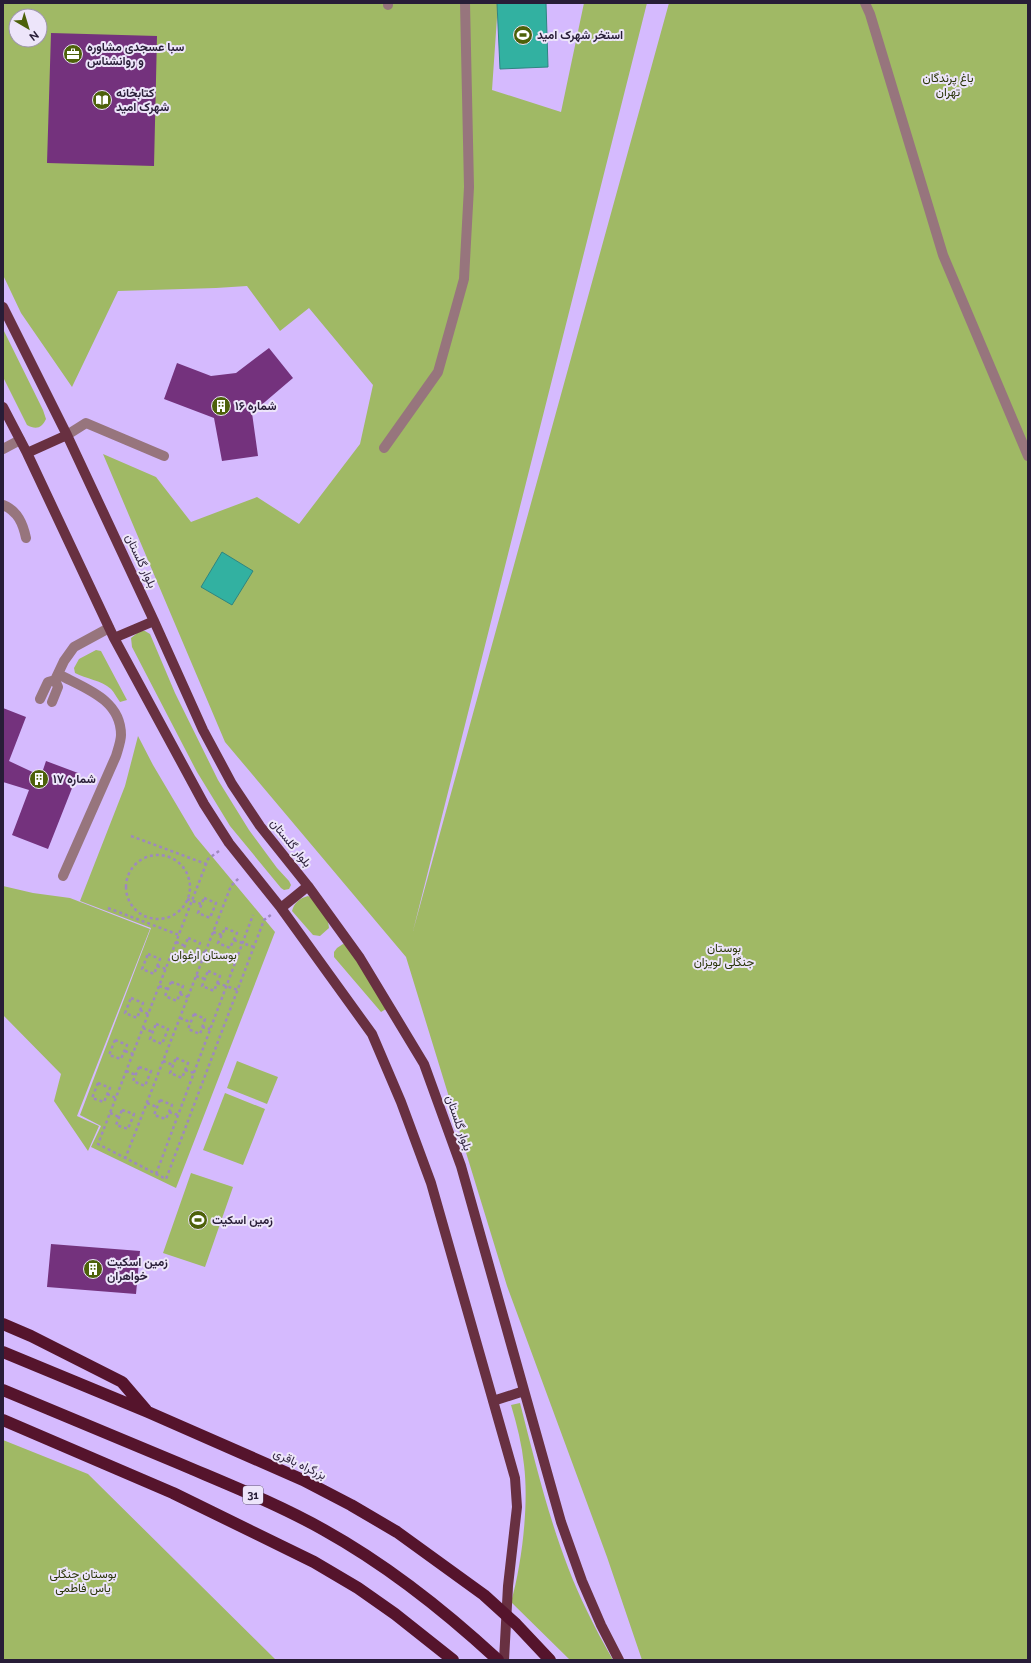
<svg xmlns="http://www.w3.org/2000/svg" width="1031" height="1663" font-family="Raleway,Vazirmatn,sans-serif">
<style>
.green{fill:#a0b965;fill-rule:evenodd}
.water{fill:#32b1a1;stroke:#2f8581}
.building{fill:#74327d}
.lines{fill:none;stroke-linecap:round;stroke-linejoin:round}
.path{stroke:#9e88bf;stroke-width:2.5;stroke-dasharray:3 3;stroke-linecap:butt}
.minor{stroke:#97757d;stroke-width:10}
.major{stroke:#683041;stroke-width:10}
.highway{stroke:#55142c;stroke-width:12}
.labels{text-anchor:middle;stroke-width:4;stroke-linejoin:round;paint-order:stroke}
.shield{fill:#ede5fa;stroke:#635972;stroke-width:1}
.shield-label{font-size:11px;font-weight:bold;fill:#281d37}
.poi-label{font-size:12px;font-weight:bold;fill:#281d37;stroke:#ede5fa;text-anchor:start}
.park-label{font-size:12px;fill:#2a3508;stroke:#ede5fa}
.street-label{font-size:12px;fill:#281d37;stroke:#ede5fa}
</style>
<rect width="100%" height="100%" fill="#d5bafe"/>
<path class="green" d="M3,3h495l-6,87 69,22 23,-109h63l-234,928 256,-928h359v1657h-386l-35,-103 -100,-271 -101,-329 -181,-215 -122,-288 53,23 35,45 66,-25 42,27 61,-80 13,-59 -64,-77 -29,23 -33,-45 -31,2 -98,3 -46,96 -51,-74 -18,-38zM16,16h24v24h-24z
M3,329l40,81 3,9c-4,9 -10,11 -19,6l-24,-48z
M140,631h5l5,3 25,59 43,87 31,50 28,38 12,13 2,4 -2,4 -5,1 -3,-2 -51,-62 -14,-23 -19,-31 -65,-125 -1,-9z
M96,650l5,1 26,49 -7,2c-3,-4 -6,-10 -9,-13 -10,-9 -25,-10 -36,-16l-1,-5 5,-9z
M138,736l15,29 42,71 80,96 -99,256 -85,-41 10,-21 -21,-11 71,-187 -71,-27 45,-115z
M3,886l30,7 37,5 80,31 -73,187 22,10 -11,25 -34,-50 7,-27 -58,-59z
M308,896c10,5 21,21 21,32l-9,8 -7,-1 -21,-24c2,-8 8,-13 16,-15z
M343,944l5,1 38,64 -5,3 -47,-55v-5l3,-4z
M237,1061l41,16 -11,27 -40,-16z
M225,1093l40,16 -22,56 -40,-15z
M191,1173l42,14 -28,80 -42,-14z
M520,1403c18,70 35,143 67,208 8,17 17,33 26,49h-43l-59,-58c11,-38 18,-98 13,-137 -2,-20 -7,-40 -13,-60z
M3,1440l85,34 188,186h-273z"/>
<path class="water" d="M497,3h49l2,64 -48,2z
M222,552l31,19 -21,34 -31,-18z"/>
<path class="building" d="M51,33l106,3 -3,130 -107,-3z
M269,348l24,30 -41,35 6,43 -36,5 -8,-43 -50,-19 13,-36 34,13 25,-3z
M3,708l23,9 -17,44 32,15 5,-15 32,12 -30,76 -36,-14 17,-45 -26,-8z
M51,1244l89,7 -4,43 -89,-7z"/>
<g class="lines">
<path class="path" d="M131,836l75,28
M219,851l-11,8 -110,285 68,35 98,-259 8,-6
M126 887a32 32 0 1 1 64 0a32 32 0 1 1-64 0Z
M204,898l12,5 -6,15 -12,-5z
M187,899l14,5
M108,908l71,27
M225,928l12,5 -7,15 -12,-5z
M213,932l9,3
M188,938l12,5 -6,15 -12,-5z
M234,940l20,7
M176,942l9,4
M197,950l8,3
M148,954l12,5 -6,15 -12,-5z
M157,966l9,3
M208,971l12,5 -6,15 -12,-5z
M196,976l9,3
M171,982l12,4 -6,15 -12,-5z
M217,983l21,7
M159,986l9,3
M180,994l8,3
M131,998l12,5 -6,15 -12,-5z
M140,1010l8,4
M194,1014l11,5 -5,15 -12,-5z
M180,1018l10,4
M156,1024l12,5 -6,15 -12,-5z
M202,1027l8,2
M143,1028l10,4
M115,1040l12,5 -6,14 -12,-4z
M125,1051l8,3
M176,1058l12,5 -6,15 -12,-5z
M163,1061l10,4
M139,1067l12,4 -6,15 -12,-5z
M185,1070l9,3
M126,1071l10,4
M98,1083l12,5 -6,14 -12,-4z
M107,1094l9,4
M160,1100l12,5 -6,14 -12,-4z
M147,1103l10,4
M122,1110l12,4 -6,15 -12,-4z
M169,1112l9,3
M110,1113l9,4
M125,1159l106,-273 9,-9
M156,1174l97,-259"/>
<path class="minor" d="M865,3l5,11 73,241 85,201
M388,5v-2
M67,435l19,-12 78,33
M384,448l54,-76 26,-93 5,-92 -4,-184
M3,449l17,-9
M3,505c15,6 20,19 23,33
M58,674c26,14 63,25 63,61 0,6 -3,14 -5,21l-53,120
M40,699l8,-17 7,-2
M52,702l6,-15 -3,-7 9,-19 10,-14 35,-19"/>
<path class="major" d="M3,307l64,128 87,186 49,109 29,54 28,42 48,60 52,72 64,106 37,102 100,356 21,59 19,44 18,35
M3,407l24,46 87,185 90,166 25,39 52,65 91,126 29,68 30,81 84,295 2,29 -9,79 -4,74
M27,453l40,-18
M114,638l40,-17
M281,908l27,-22
M493,1401l31,-10"/>
<path class="highway" d="M3,1324l28,12 91,46 24,28
M3,1352l145,60 155,68 48,25 46,27 87,63 32,29 34,36
M3,1390c58,24 117,49 175,73 49,21 100,41 146,67 63,35 121,81 174,130
M3,1420l170,73 141,69 44,26 37,26 58,46"/>
</g>
<defs>
<symbol id="stadium-disc" viewBox="-11 -11 22 22"><circle r="9.5" fill="#4d610a" stroke="#ede5fa"/><path d="M0-5a6.5 5 0 1 0 0 10a6.5 5 0 1 0 0-10ZM-3.5-1.8h7v3.6h-7Z" fill="#fff"/></symbol>
<symbol id="office-disc" viewBox="-11 -11 22 22"><circle r="9.5" fill="#4d610a" stroke="#ede5fa"/><path d="M-6-3h4V-5.5h4V-3h4V5H-6ZM-1-4.5V-3h2v-1.5ZM-6 0V1H6V0Z" fill="#fff"/></symbol>
<symbol id="library-disc" viewBox="-11 -11 22 22"><circle r="9.5" fill="#4d610a" stroke="#ede5fa"/><path d="M-6-4Q-3-5.5-.7-3.5V5Q-3 3-6 4ZM6-4Q3-5.5 .7-3.5V5Q3 3 6 4Z" fill="#fff"/></symbol>
<symbol id="building-disc" viewBox="-11 -11 22 22"><circle r="9.5" fill="#4d610a" stroke="#ede5fa"/><path d="M-4-6H4V6H1V3H-1V6H-4ZM-2.5-4.3h1.7v1.8h-1.7ZM.8-4.3h1.7v1.8H.8ZM-2.5-1h1.7V.8h-1.7ZM.8-1h1.7V.8H.8Z" fill="#fff"/></symbol>
</defs>
<g fill-rule="evenodd">
<use href="#stadium-disc" x="512" y="24" width="22" height="22"/>
<use href="#office-disc" x="62" y="43" width="22" height="22"/>
<use href="#library-disc" x="91" y="89" width="22" height="22"/>
<use href="#building-disc" x="210" y="395" width="22" height="22"/>
<use href="#building-disc" x="28" y="768" width="22" height="22"/>
<use href="#stadium-disc" x="187" y="1209" width="22" height="22"/>
<use href="#building-disc" x="82" y="1258" width="22" height="22"/>
</g>
<g class="labels">
<rect class="shield" x="243" y="1486" width="20" height="18" rx="3"/>
<g class="shield-label">
<text x="253" y="1499">31</text>
</g>
<g class="poi-label">
<text x="537" y="39">استخر شهرک امید</text>
<text x="87" y="51">سبا عسجدی مشاوره<tspan x="87" dy="14">و روانشناس</tspan></text>
<text x="116" y="97">کتابخانه<tspan x="116" dy="14">شهرک امید</tspan></text>
<text x="235" y="410">شماره ۱۶</text>
<text x="53" y="783">شماره ۱۷</text>
<text x="212" y="1224">زمین اسکیت</text>
<text x="107" y="1266">زمین اسکیت<tspan x="107" dy="14">خواهران</tspan></text>
</g>
<g class="park-label">
<text x="948" y="82">باغ پرندگان<tspan x="948" dy="14">تهران</tspan></text>
<text x="724" y="952">بوستان<tspan x="724" dy="14">جنگلی لویزان</tspan></text>
<text x="204" y="959">بوستان ارغوان</text>
<text x="83" y="1578">بوستان جنگلی<tspan x="83" dy="14">یاس فاطمی</tspan></text>
</g>
<g class="street-label">
<text transform="translate(141 561) rotate(65)" y="4">بلوار گلستان</text>
<text transform="translate(291 843) rotate(51)" y="4">بلوار گلستان</text>
<text transform="translate(459 1123) rotate(71)" y="4">بلوار گلستان</text>
<text transform="translate(300 1464) rotate(25)" y="4">بزرگراه باقری</text>
</g>
</g>
<rect width="1031" height="1663" fill="none" stroke="#281d37" stroke-width="8"/>
<g transform="translate(28 28) rotate(142)"><circle r="19" fill="#ede5fa" stroke="#9e95ac"/>
<path d="M0-3L7 15L0 10L-7 15Z" fill="#4d610a"/>
<text y="-6" font-size="11" font-weight="bold" text-anchor="middle" fill="#281d37">N</text>
</g>
</svg>
